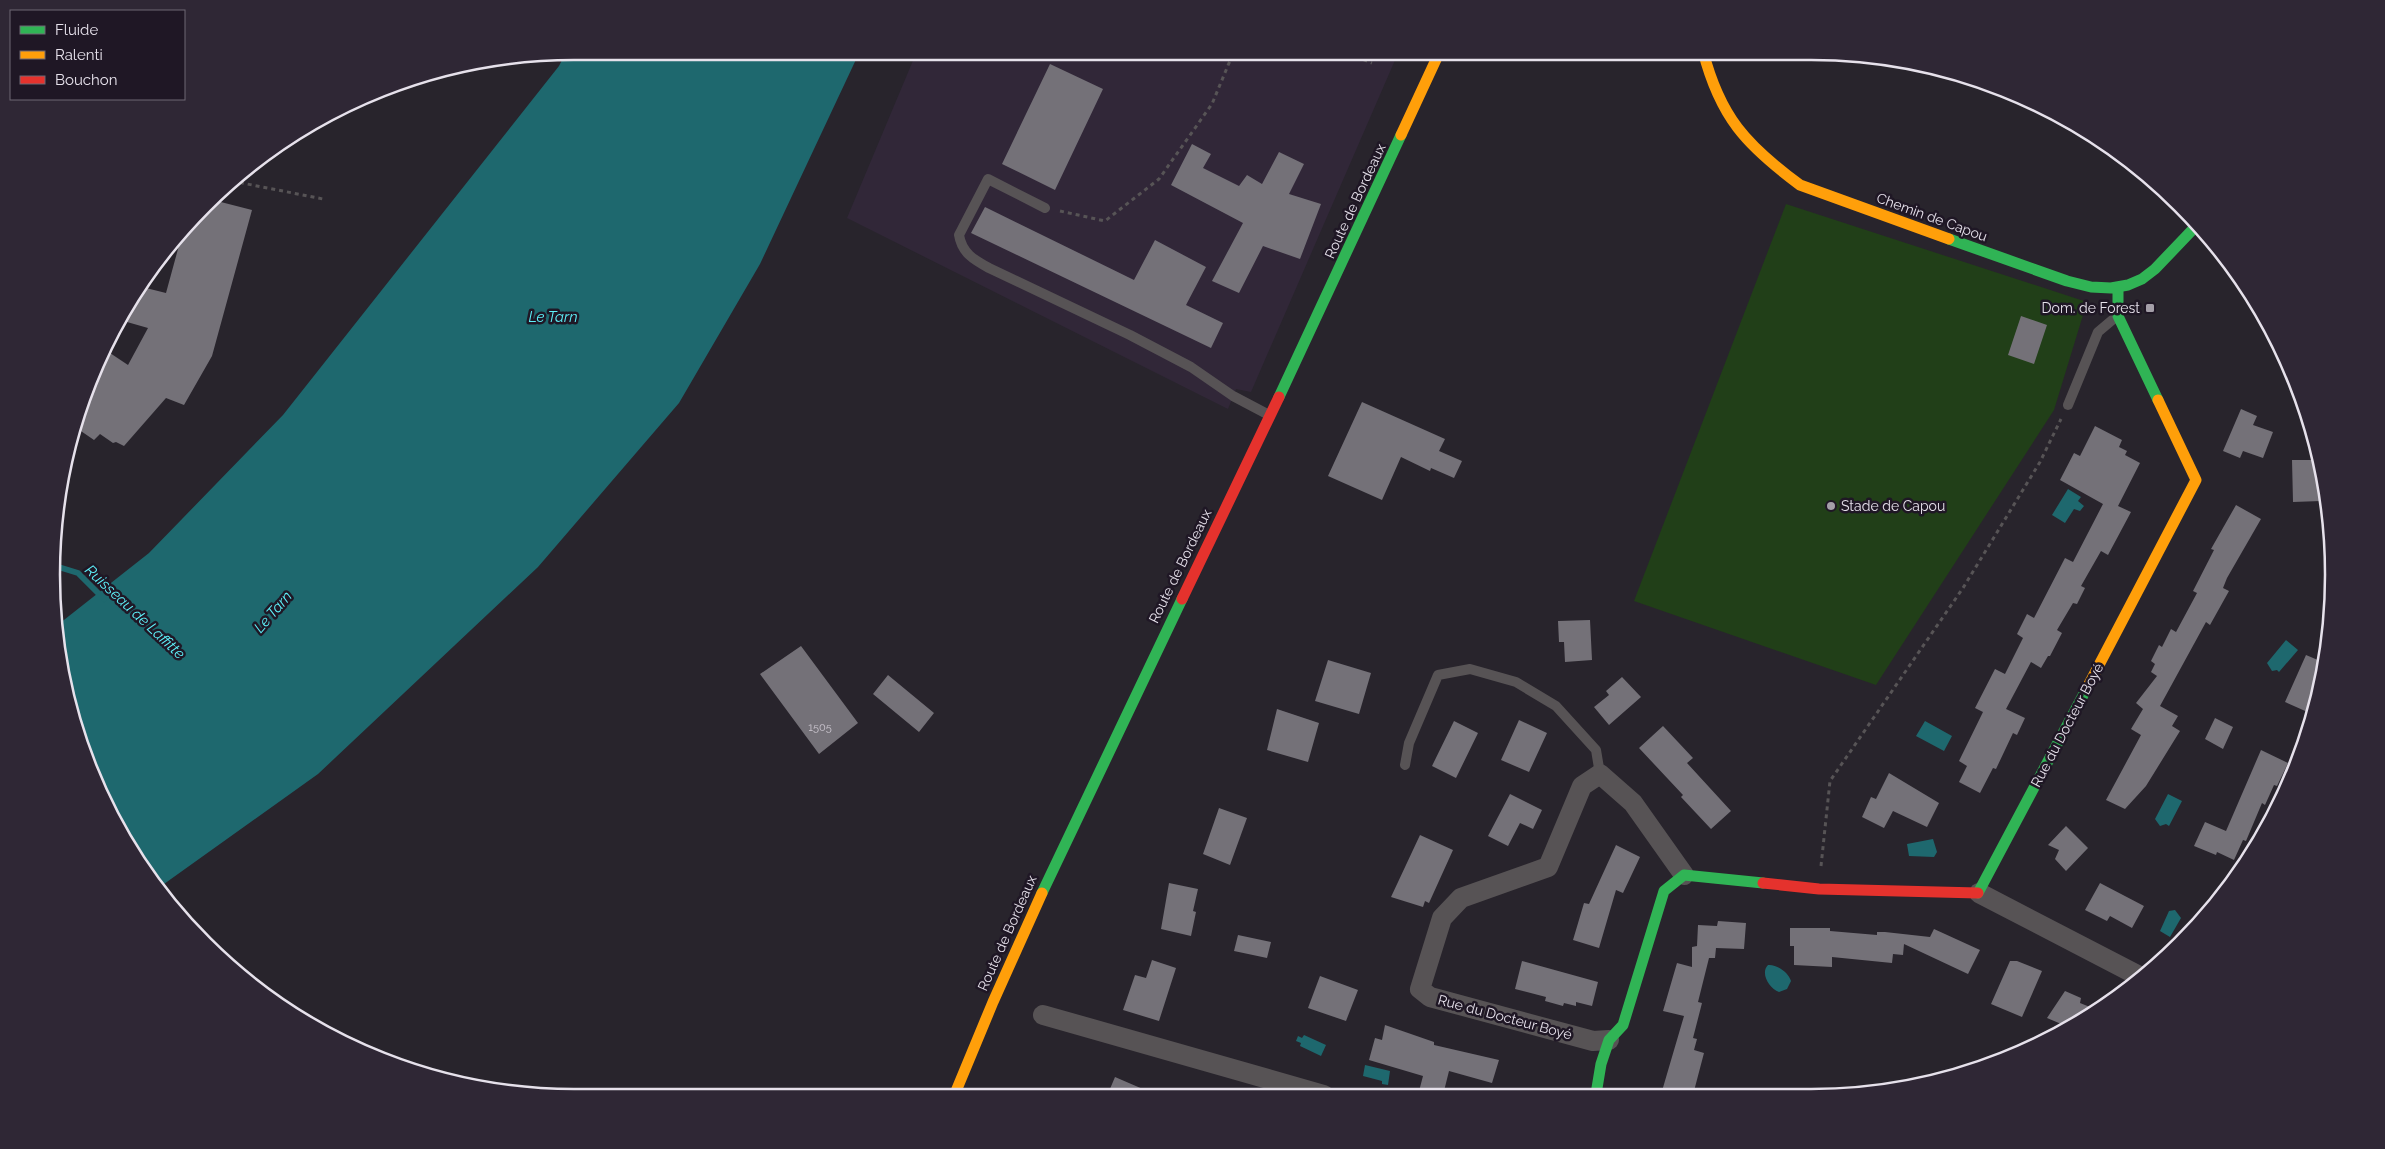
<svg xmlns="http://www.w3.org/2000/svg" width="2385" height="1149" font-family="Raleway,sans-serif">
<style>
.built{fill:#312738}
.green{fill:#213f18}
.water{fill:#1e686e}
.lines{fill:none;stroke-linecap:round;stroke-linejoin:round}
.stream{stroke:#1e686e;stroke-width:6}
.building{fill:#747178}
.path{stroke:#575456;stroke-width:3;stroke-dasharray:4 4;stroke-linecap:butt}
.lane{stroke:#575355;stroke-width:10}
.street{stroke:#575355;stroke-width:20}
.fast{stroke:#30b455;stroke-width:11}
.slow{stroke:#ff9f0a;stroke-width:11}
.jam{stroke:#e5322d;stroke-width:11}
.poi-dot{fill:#a49fa8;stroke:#1f1725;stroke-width:2}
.labels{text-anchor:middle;stroke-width:5;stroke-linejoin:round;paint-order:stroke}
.number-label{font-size:11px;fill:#cac5ce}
.street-label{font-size:14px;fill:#e6e1eb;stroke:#1f1725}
.poi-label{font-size:14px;fill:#e6e1eb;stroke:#1f1725;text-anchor:end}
.water-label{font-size:15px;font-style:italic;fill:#5ef2fa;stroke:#1f1725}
.rim{fill:none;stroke:#e6e1eb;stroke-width:2.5}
</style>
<rect width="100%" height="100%" fill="#28242c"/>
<path class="built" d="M917,51h482l-148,341 -15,-3 -8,20 -381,-191z"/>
<path class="green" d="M1786,204l301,98 -33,108 -178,275 -242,-84z"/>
<path class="water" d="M860,51l-100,213 -81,139 -141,164 -220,207 -161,115 -52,-83 -26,-64 -23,-99 -1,-16 94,-74 134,-138 276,-349 7,-14z
M2068,489l13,8 -3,4 6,5 -4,5 -6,-2 -9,14 -13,-8z
M2286,640l12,10 -19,22 -2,-2 -5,1 -5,-8z
M1925,721l27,15 -8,15 -28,-15z
M2168,794l14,7 -13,25 -3,-2 -6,2 -5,-7z
M1933,839l4,13 -3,5 -25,-1 -2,-12z
M2175,910l6,8 -11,19 -10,-6 9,-20z
M1768,965c9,-1 21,8 23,16l-4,8 -8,3c-10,-4 -19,-19 -11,-27z
M1304,1035l22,10 -5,11 -21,-10 1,-3 -5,-2 2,-5 4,2z
M1365,1065l25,6 -2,14 -6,-1v-3l-19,-5z"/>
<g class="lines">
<path class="stream" d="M52,565l26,8 26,26"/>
</g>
<path class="building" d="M1050,64l53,25 -48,101 -53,-26z
M1192,144l19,10 -8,14 36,18 8,-11 15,9 17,-32 25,12 -15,30 32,10 -21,55 -37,-13 -24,47 -27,-12 31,-58 -72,-38z
M213,200l39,10 -40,146 -28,49 -18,-7 -42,48 -8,-4 -3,1 -13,-9 -6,6 -19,-13 16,-52 13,-26 24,16 20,-37 -28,-8 18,-34 28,7 18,-66z
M985,207l149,73 21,-40 51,27 -20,38 37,18 -12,25 -240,-115z
M2021,316l26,9 -13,39 -26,-9z
M1362,402l83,37 -6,12 23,10 -8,17 -23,-10 -1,3 -29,-14 -19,43 -54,-24z
M2241,409l16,7 -4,9 20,7 -10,26 -20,-7 -3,7 -17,-7z
M2095,426l27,14 -3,7 8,4 -2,4 15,8 -22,43 13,6 -23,43 -7,-4 -20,35 4,2 -8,16 -4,-1 -16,27 5,3 -12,23h-2l-7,12 -10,-6 -25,47 19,9 -8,17 -4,-2 -17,36 -3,-1 -13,25 -21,-11 8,-16 -8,-5 24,-49 -8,-4 20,-39 10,5 18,-36 -6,-4 10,-20 7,4 31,-60 8,4 30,-58 -43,-24 14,-27 6,3z
M2292,460h28l4,19h-3v22l-28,1z
M2236,505l25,14 -34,59 -4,10 6,3 -19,34 -4,-3 -46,84 18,10 -6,10 8,5 -34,55 -21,23 -19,-9 35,-65 -10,-6 12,-20 -7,-6 21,-27 -6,-4 4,-8 -4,-3 8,-16 3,2 9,-18 5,3 21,-39 -4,-2 21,-41 -3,-1z
M1590,620l2,40 -27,2 -1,-20h-5l-1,-21z
M801,646l57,77 -39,31 -59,-80z
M2306,655l19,8 -1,14 -12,37 -27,-12z
M1328,660l43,13 -12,41 -44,-13z
M888,675l46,38 -15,19 -46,-38z
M1622,677l19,20 -32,28 -15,-18 15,-12 -3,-4z
M1277,709l42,14 -11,39 -41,-12z
M2215,718l18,9 -10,22 -18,-10z
M1519,720l28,13 -18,39 -28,-12z
M1454,721l24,12 -22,45 -24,-12z
M1663,726l30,32 -6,5 44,48 -20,18 -30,-32 2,-2 -44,-47z
M2261,750l27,13 -11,23 -3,-1 -9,20 -3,-2 -16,38 -3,-1 -9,20 -17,-8 -1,3 -22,-9 11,-24 21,9z
M1889,773l50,30 -12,24 -34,-16 -9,17 -22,-11 9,-20 5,2z
M1510,794l32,16 -9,19 -13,-6 -12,23 -20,-10z
M1219,808l28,10 -17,47 -27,-11z
M2066,826l22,22 -22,23 -11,-12 4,-9 -11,-5z
M1420,835l33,15 -24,53 -4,-2 -2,6 -32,-10z
M1616,845l24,12 -17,36 -7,-3 -17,58 -26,-8 11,-37 5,1z
M1169,883l29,6 -5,22 3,1 -5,24 -30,-7z
M2100,883l44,23 -12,22 -22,-12 -3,5 -22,-11z
M1718,921l28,2 -2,26 -28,-1 -1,10h-6l-11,44 4,1 -9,35 4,1 -3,11 10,3 -10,38 -10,-2 -2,5 -20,-3 22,-75 -21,-5 14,-48 15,4v-20l5,-1 1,-21 19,1z
M1790,928h40v3l47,4v-3h8l45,5 4,-8 46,21 -12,24 -64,-30 -1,11 -10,-1 -1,9 -60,-6v10l-38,-2v-19h-4z
M1238,935l33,7 -4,16 -33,-7z
M1152,960l24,8 -17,53 -36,-11 12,-35 11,3z
M1522,961l76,21 -6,24 -16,-4v4l-12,-3 -1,3 -18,-5 1,-4 -31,-8z
M2010,961h7l25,10 -20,46 -31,-13z
M1320,976l38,14 -12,31 -38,-13z
M2065,991l16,7 -1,5 15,6 -29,17 -19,-8z
M1385,1025l49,17v3l65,15 -7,23 -43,-12 -6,24h-25l5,-19 -54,-16 6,-22 7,2z
M1115,1077l44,19h-52z"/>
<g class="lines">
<path class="path" d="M1341,51l31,12
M232,181l91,18
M1060,211l45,10 54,-42 53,-75 22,-53
M1821,866l9,-85 133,-193 77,-126 21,-43"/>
<path class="lane" d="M1045,208l-57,-29 -29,56c3,18 15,25 30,33l141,67 61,32 42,29 36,19
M2068,405l30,-73 19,-16
M1405,765l4,-22 29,-68 32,-6 46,13 40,24 40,44 4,24"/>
<path class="street" d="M1979,893l162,84
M1043,1015l281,80
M1609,1040l-16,1 -163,-44 -10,-8 22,-71 19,-20 87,-31 34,-81 18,-12 33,29 51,72"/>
<path class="fast" d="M1949,239l118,42 24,6 20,1 17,-3 14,-6 13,-10 42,-44
M2118,289v27l40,84
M1279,397l122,-262
M1042,893l140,-294
M1978,893l110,-207
M1596,1094l5,-30 8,-24 14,-15 41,-134 20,-16 79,8"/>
<path class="slow" d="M1703,51c17,66 43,94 97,134l149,54
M1401,135l39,-84
M2088,686l108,-206 -38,-80
M954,1096l39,-94 49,-109"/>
<path class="jam" d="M1182,599l97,-202
M1763,883l56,6 159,4"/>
</g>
<g class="poi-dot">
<rect x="2145" y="303" width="10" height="10" rx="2.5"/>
<circle cx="1831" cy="506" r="5"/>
</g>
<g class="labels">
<g class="number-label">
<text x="820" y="731">1505</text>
</g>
<g class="street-label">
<text transform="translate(1355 201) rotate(-65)" y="5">Route de Bordeaux</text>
<text transform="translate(1932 217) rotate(20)" y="5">Chemin de Capou</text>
<text transform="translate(1180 566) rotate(-64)" y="5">Route de Bordeaux</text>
<text transform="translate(2067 725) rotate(-62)" y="5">Rue du Docteur Boyé</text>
<text transform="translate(1007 933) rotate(-66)" y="5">Route de Bordeaux</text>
<text transform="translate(1505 1017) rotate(15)" y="5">Rue du Docteur Boyé</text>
</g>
<g class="poi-label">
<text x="2140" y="313">Dom. de Forest</text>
<text x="1841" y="511" text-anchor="start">Stade de Capou</text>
</g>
<g class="water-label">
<text x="553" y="322">Le Tarn</text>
<text transform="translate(135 612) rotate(43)" y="5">Ruisseau de Laffitte</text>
<text transform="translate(273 612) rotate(-49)" y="5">Le Tarn</text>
</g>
</g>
<path d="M0 0H2385V1149H0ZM574 60H1811A514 514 0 0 1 2325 574V575A514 514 0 0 1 1811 1089H574A514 514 0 0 1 60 575V574A514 514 0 0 1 574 60Z" fill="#2f2735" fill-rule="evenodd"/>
<path class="rim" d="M574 60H1811A514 514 0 0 1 2325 574V575A514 514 0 0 1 1811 1089H574A514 514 0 0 1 60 575V574A514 514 0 0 1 574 60Z"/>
<rect x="10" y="10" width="175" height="90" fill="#1f1725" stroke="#6f6874"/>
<rect x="20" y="26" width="25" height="8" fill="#30b455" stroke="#6f6874"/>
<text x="55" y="35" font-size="15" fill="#e6e1eb">Fluide</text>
<rect x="20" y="51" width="25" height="8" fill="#ff9f0a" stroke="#6f6874"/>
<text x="55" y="60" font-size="15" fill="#e6e1eb">Ralenti</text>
<rect x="20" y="76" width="25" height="8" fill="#e5322d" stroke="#6f6874"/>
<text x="55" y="85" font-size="15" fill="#e6e1eb">Bouchon</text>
</svg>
